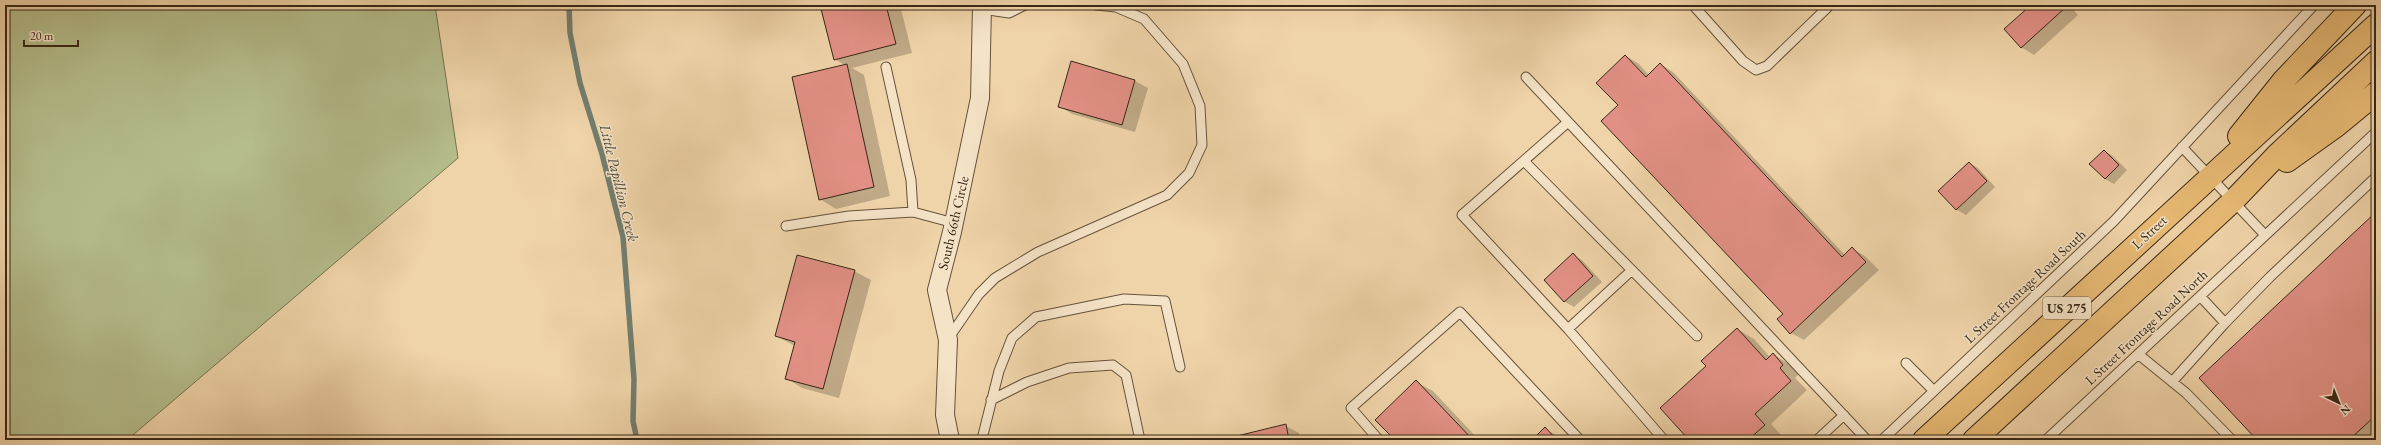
<svg xmlns="http://www.w3.org/2000/svg" width="2381" height="445" font-family="'EB Garamond',serif">
<style>
.green{fill:#b5bd8b;stroke:#767250}
.shadow{fill:#0003}
.lines{fill:none;stroke-linecap:round;stroke-linejoin:round}
.stream{stroke:#727e70;stroke-width:5.5}
.building{fill:#e29085;stroke:#372715}
.service-casing{stroke:#65523a;stroke-width:11}
.minor-casing{stroke:#65523a;stroke-width:20}
.primary-casing{stroke:#372715;stroke-width:24}
.service{stroke:#f5e3c7;stroke-width:9}
.minor{stroke:#f5e3c7;stroke-width:18}
.primary{stroke:#e8ba74;stroke-width:22}
.labels{text-anchor:middle;stroke-width:3;stroke-linejoin:round;paint-order:stroke}
.shield{fill:#f5e3c7;stroke:#705f4a;stroke-width:1}
.shield-label{font-size:13px;font-weight:bold;fill:#372715}
.street-label{font-size:14px;fill:#372715;stroke:#f5e3c7}
.water-label{font-size:15px;font-style:italic;fill:#504b3b;stroke:#f5e3c7}
</style>
<rect width="100%" height="100%" fill="#f0d4a9"/>
<filter id="stains"><feTurbulence type="fractalNoise" baseFrequency=".005" numOctaves="4"/><feColorMatrix values="0 0 0 0 .2 0 0 0 0 .09 0 0 0 0 .02 0 0 0 .5 -.17"/></filter>
<radialGradient id="worn" r=".72"><stop offset=".6" stop-color="#630" stop-opacity="0"/><stop offset="1" stop-color="#630" stop-opacity=".3"/></radialGradient>
<path class="green" d="M5,5h430l23,153 -331,282h-122z"/>
<path class="shadow" d="M821,5h79l12,48 -60,15 12,7 26,121 -54,13 -16,-10 26,-133 -11,-7z
M2032,5h37l9,10 -44,40 -13,-8z
M1626,56l13,8 10,11 11,-11 13,8 172,183 7,-6 13,7 14,14 -75,70 -13,-7 -7,-19 -165,-209z
M1135,81l13,7 -13,44 -63,-18 -13,-8z
M2104,151l9,5 14,14 -13,14 -9,-5z
M1969,163l9,5 17,19 -29,28 -9,-5 -18,-19z
M2376,213v226l-118,1z
M1573,255l9,5 20,22 -28,25 -9,-5 -20,-22z
M854,271l17,9 -32,118 -37,-10 -16,-10 9,-32 -19,-10z
M1737,329l17,10 16,18 3,-3 16,10 10,10 -4,4 12,12 -36,34 10,11 -6,5h-85l17,-74z
M1416,382l17,9 46,49h-83z
M1286,426l13,7 1,7h-61z
M1545,429l17,9 2,2h-31z"/>
<g class="lines">
<path class="stream" d="M569,5l1,28 10,50 22,71 21,83 11,142 -1,42 4,19"/>
</g>
<path class="building" d="M820,5h66l10,39 -62,16z
M2031,5h33l2,2 -45,41 -17,-19z
M1625,55l21,22 14,-14 182,194 10,-10 14,15 -76,72 -13,-15 6,-5 -182,-193 17,-16 -22,-22z
M1071,61l64,19 -13,45 -64,-18z
M847,64l27,123 -55,13 -27,-123z
M2104,150l15,15 -14,14 -16,-15z
M1969,162l18,19 -31,29 -18,-19z
M2376,212v203l-27,25h-92l-58,-62z
M1573,253l20,23 -29,26 -20,-22z
M797,255l58,15 -32,119 -38,-10 10,-37 -20,-6z
M1737,328l29,32 7,-7 10,12 -3,3 11,13 -36,33 10,11 -17,15h-59l-29,-32 46,-42 -5,-5z
M1416,380l57,60h-78l-20,-20z
M1286,424l3,16h-51l-1,-4z
M1545,427l12,13h-25z"/>
<g class="lines">
<defs>
<path id="service" d="M1693,5l50,56 13,9 11,-4 63,-61
M982,9l27,4 16,-8
M886,67l25,113 2,32
M1526,77l341,363
M1568,122l-106,93 106,114 96,111
M2182,147l83,88
M1524,161l173,175
M786,226l63,-10 64,-4 41,11
M2225,323l45,-46 106,-100
M1568,329l64,-59
M948,339l31,-45 16,-16 43,-26 129,-57 22,-22 13,-28 -2,-39 -17,-42 -39,-45 -28,-12 -20,-2
M2138,354l48,39 46,47
M1906,363l28,28
M2172,382l53,-59 -25,-27
M991,400l36,-18 42,-14 44,-3 13,10 14,65
M982,439l17,-68 13,-33 24,-21 88,-18 41,2 15,66
M1379,440l-28,-32 109,-96 120,128
M1817,440l27,-25
M1882,440l232,-219 200,-216
M2046,440l330,-308"/>
<path id="minor" d="M950,440l-5,-25 3,-75 -11,-50 15,-58 28,-134 2,-93"/>
<path id="primary" d="M2239,136l44,-55 72,-76
M2287,161l49,-35 40,-33
M1924,440l452,-415
M1974,440l259,-239 44,-46 99,-93"/>
</defs>
<use href="#service" class="service-casing"/>
<use href="#minor" class="minor-casing"/>
<use href="#primary" class="primary-casing"/>
<use href="#service" class="service"/>
<use href="#minor" class="minor"/>
<use href="#primary" class="primary"/>
</g>
<g class="labels">
<rect class="shield" x="2043" y="297" width="48" height="22" rx="3"/>
<g class="shield-label">
<text x="2067" y="313">US 275</text>
</g>
<g class="street-label">
<text transform="translate(953 223) rotate(-77)" y="5">South 66th Circle</text>
<text transform="translate(2149 232) rotate(-43)" y="5">L Street</text>
<text transform="translate(2025 286) rotate(-43)" y="5">L Street Frontage Road South</text>
<text transform="translate(2146 327) rotate(-43)" y="5">L Street Frontage Road North</text>
</g>
<g class="water-label">
<text transform="translate(619 183) rotate(76)" y="5">Little Papillion Creek</text>
</g>
</g>
<rect width="2381" height="445" fill="none" stroke="#f0d4a9" stroke-width="20"/>
<rect x="6" y="6" width="2369" height="433" fill="none" stroke="#372715" stroke-width="2"/>
<rect x="10" y="10" width="2361" height="425" fill="none" stroke="#372715"/>
<g transform="translate(2339 403) rotate(137)" stroke="#f5e3c7" stroke-width="3" paint-order="stroke">
<path d="M0-3L7 15L0 10L-7 15Z" fill="#372715"/>
<text y="-6" font-size="11" font-weight="bold" text-anchor="middle" fill="#372715">N</text>
</g>
<path d="M24 40v6h54v-6" fill="none" stroke="#372715" stroke-width="2"/>
<text x="30" y="40" font-size="12" fill="#372715" stroke="#f5e3c7" stroke-width="3" paint-order="stroke">20 m</text>
<rect width="100%" height="100%" filter="url(#stains)"/>
<rect width="100%" height="100%" fill="url(#worn)"/>
</svg>
